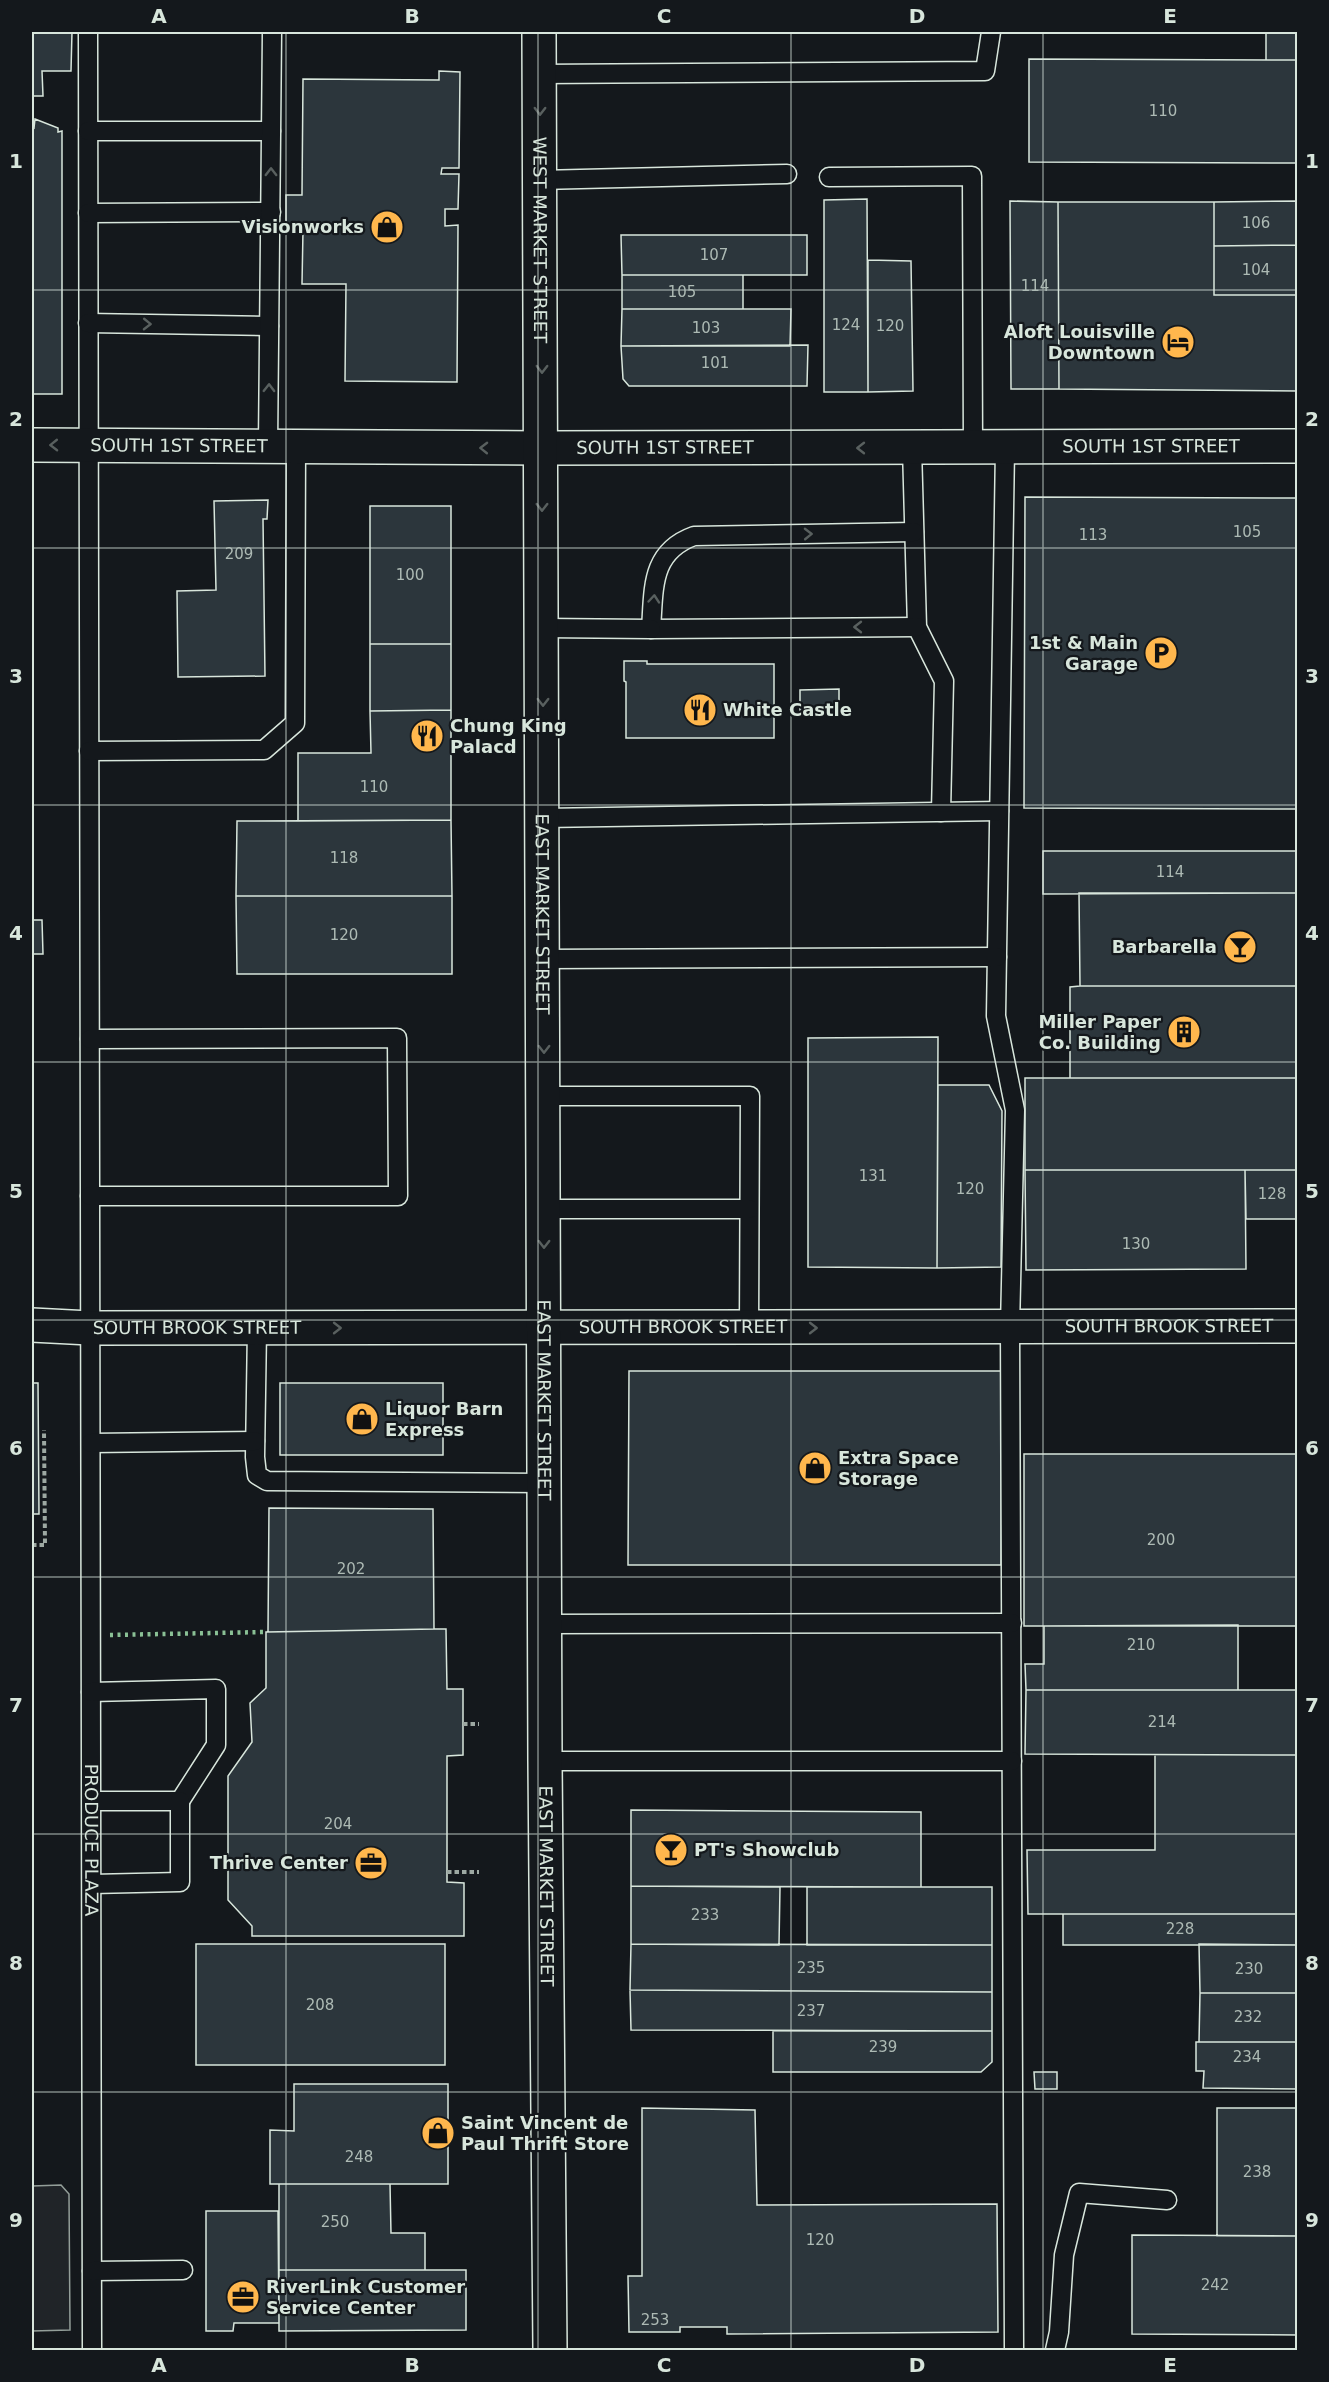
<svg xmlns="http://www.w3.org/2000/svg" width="1329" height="2382" font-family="'DejaVu Sans',sans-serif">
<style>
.green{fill:#202428;stroke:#939e99;stroke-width:1.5}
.building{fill:#2c363c;stroke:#d8e6dc;stroke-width:1.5}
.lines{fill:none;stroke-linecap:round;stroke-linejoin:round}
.lane-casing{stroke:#d8e6dc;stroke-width:21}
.secondary-casing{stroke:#d8e6dc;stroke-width:36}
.primary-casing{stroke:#d8e6dc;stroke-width:36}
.path{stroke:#9da8a2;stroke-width:4;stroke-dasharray:4.5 3;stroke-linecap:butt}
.lane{stroke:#14181c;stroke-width:18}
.secondary{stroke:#14181c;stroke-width:33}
.primary{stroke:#14181c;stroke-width:33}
.hedge{stroke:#8ac095;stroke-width:4.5;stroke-dasharray:3 4.5;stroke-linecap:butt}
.oneway{stroke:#59605f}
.grid{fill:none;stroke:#d8e6dc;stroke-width:1.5;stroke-opacity:0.55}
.labels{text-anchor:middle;stroke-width:4.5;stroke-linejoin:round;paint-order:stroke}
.number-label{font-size:15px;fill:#adbab4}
.poi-label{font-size:18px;font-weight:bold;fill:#d8e6dc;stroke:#14181c;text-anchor:start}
.street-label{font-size:18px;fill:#d8e6dc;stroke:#14181c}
.neatline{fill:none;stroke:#d8e6dc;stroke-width:2}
.grid-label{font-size:20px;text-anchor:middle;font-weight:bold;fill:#d8e6dc}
</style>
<rect width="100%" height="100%" fill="#14181c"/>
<path class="green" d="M61,2185l8,9 1,136 -38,1v-145z"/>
<path class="building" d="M32,32h40l-1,39h-29l1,25h-11z
M1266,32h32v28h-32z
M1029,59l269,1v103l-269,-1z
M439,71l21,1 -1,96h-17l-1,6h18l-1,35h-13v17l13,-1 -1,157 -112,-1 1,-97h-44l1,-54h-17v-35h16l1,-116 136,1z
M35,119l23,9v4l4,-1v263h-30v-267l2,1z
M867,199l1,193h-44v-192z
M1010,201l48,1 1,187h-48z
M1298,201v44l-84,1v-44z
M1058,202h156v93h84v96l-239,-2z
M621,235h186v40h-185z
M1298,245v50h-84v-49z
M868,260l43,1 2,130 -45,1z
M622,275h121v34h-121z
M622,309h169l-1,37h-169z
M808,345l-1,41h-178l-6,-7 -2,-33z
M1025,497l273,1v311l-274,-1z
M268,500l-1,19h-4l2,157 -87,1 -1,-86 39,-1 -2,-89z
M370,506h81v138h-81z
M370,644h81v66l-81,1z
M624,661h23v3h127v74h-148v-56l-2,-1z
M839,689v24l-39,-1v-22z
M451,710v110l-153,1v-68h73l-1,-42z
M451,820l1,76h-216l1,-75z
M1043,851h255v42l-255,1z
M1079,893h219v93h-218z
M236,896h216v78h-215z
M32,920h10l1,34h-11z
M1080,986h218v92h-228v-91z
M938,1037l-1,231 -129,-1v-229z
M1025,1078h273v92h-273z
M938,1085h51l13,26 -1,156 -64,1z
M1025,1170h220l1,99 -220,1z
M1245,1170h53v49h-52z
M629,1371h373l-1,194h-373z
M32,1383h6l1,131h-7z
M280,1383h163v72h-163z
M1024,1454h274v172h-274z
M269,1508l164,1 1,120 -166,3z
M1238,1625v65h-212l-1,-26h19v-38z
M434,1629h12l1,60h16v66l-16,1v126l17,1v53h-212v-10l-24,-26v-124l24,-34 -2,-39 16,-15v-56z
M1026,1690h272v65l-273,-1z
M1155,1755h143v159h-270l-1,-64h128z
M631,1810l290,2v75l-290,-1z
M631,1886l149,1 -1,58 -148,-1z
M807,1887h185v58h-185z
M1063,1914h235v31h-235z
M196,1944h249v121h-249z
M631,1944l361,1v47l-362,-2z
M1199,1944l99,1v48h-98z
M630,1990l362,2v39l-361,-1z
M1200,1993h98v49h-99z
M773,2031h219v31l-11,10h-208z
M1196,2042h102v47l-95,-1 1,-17h-8z
M1034,2072h23v17h-22z
M294,2084h154v100h-178v-54l24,1z
M642,2108l113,2 2,95 240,-1 1,128 -271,2v-7h-47v5h-51l-1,-56h14z
M1217,2108h81v128h-81z
M279,2184h111l1,49h34v37h-146z
M206,2211h72l1,112h-45l-1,8h-27z
M1132,2235l166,1v99l-166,-1z
M279,2270h187v60l-187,1z"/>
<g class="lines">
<defs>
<g id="lane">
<path id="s1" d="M88,32l4,2318"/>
<path d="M539,74l446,-3 6,-39"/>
<path d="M88,131h183"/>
<path d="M829,177l143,-1 1,272"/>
<path d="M540,180l247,-6"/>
<path d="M88,213l183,-1"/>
<path d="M88,323l181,3"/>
<path d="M268,446l4,-414"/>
<path d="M912,448l5,179 27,54 -3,131"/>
<path d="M1005,448l-9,568 19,94 -5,217 4,1023"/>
<path d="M914,532l-220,4c-44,16 -40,53 -43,93l266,-2"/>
<path d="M543,628l108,1"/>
<path d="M89,751l175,-1 31,-27 1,-277"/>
<path d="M543,818l456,-7"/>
<path d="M543,959l454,-2"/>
<path d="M544,1096h206l-1,232"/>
<path d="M90,1196h308l-1,-158 -307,1"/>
<path d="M544,1209h205"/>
<path d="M257,1328l-2,129 2,18 10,6 277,2"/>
<path d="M91,1443l164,-2"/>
<path d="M545,1624l467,-1"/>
<path d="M91,1692l125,-3v56l-36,56h-88"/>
<path d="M545,1761h467"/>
<path d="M92,1884l88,-2v-81"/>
<path d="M92,2271l91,-1"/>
<path d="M1055,2350l4,-18 5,-77 15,-62 88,7"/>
</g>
<g id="secondary">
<path id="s2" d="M32,445l510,3 756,-2"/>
<path id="s3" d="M32,1325l58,3 1208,-2"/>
</g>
<g id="primary">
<path id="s4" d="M539,32l6,1729 5,589"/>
</g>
</defs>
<use href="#lane" class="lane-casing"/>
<use href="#secondary" class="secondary-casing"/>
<use href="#primary" class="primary-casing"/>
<path class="path" d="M32,1545h13l-1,-115
M463,1724h16
M447,1872h32"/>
<use href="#lane" class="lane"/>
<use href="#secondary" class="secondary"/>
<use href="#primary" class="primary"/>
<path class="hedge" d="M110,1635l156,-3"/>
</g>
<defs><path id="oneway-chevron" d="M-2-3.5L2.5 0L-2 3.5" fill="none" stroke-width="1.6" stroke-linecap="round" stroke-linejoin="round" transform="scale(1.5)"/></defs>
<g class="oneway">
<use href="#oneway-chevron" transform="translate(540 111) rotate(90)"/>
<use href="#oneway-chevron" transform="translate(271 172) rotate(-90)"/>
<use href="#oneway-chevron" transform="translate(147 324) rotate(1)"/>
<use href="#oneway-chevron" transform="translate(542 369) rotate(90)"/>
<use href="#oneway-chevron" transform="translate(269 388) rotate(-89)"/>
<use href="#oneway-chevron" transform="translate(54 445) rotate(179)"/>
<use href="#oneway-chevron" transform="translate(484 448) rotate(-179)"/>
<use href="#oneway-chevron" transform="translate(861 448) rotate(-180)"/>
<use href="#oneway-chevron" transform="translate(542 507) rotate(90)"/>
<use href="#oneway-chevron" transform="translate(808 534) rotate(-1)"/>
<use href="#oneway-chevron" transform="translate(654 599) rotate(-85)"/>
<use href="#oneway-chevron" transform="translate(858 627) rotate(180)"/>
<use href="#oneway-chevron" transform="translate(543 702) rotate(90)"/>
<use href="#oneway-chevron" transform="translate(544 1049) rotate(90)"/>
<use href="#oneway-chevron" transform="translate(544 1244) rotate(90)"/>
<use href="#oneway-chevron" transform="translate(337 1328)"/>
<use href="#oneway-chevron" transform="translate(813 1328)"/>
</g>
<path class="grid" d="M286,32v2318M538,32v2318M791,32v2318M1043,32v2318M32,290h1266M32,548h1266M32,805h1266M32,1062h1266M32,1320h1266M32,1577h1266M32,1834h1266M32,2092h1266"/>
<defs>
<symbol id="shop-disc" viewBox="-11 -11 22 22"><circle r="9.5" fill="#ffb74d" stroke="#14181c"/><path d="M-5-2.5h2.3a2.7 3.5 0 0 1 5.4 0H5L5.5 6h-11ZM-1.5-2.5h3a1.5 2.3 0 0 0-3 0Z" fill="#111"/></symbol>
<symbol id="hotel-disc" viewBox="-11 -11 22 22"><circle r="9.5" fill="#ffb74d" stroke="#14181c"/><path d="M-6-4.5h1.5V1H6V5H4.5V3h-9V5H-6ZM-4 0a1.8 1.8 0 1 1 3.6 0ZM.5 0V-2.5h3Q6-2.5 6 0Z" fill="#111"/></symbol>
<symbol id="parking-disc" viewBox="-11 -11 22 22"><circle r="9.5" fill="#ffb74d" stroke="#14181c"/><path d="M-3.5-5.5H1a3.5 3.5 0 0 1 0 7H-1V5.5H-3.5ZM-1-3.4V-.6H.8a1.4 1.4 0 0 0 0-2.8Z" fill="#111"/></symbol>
<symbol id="restaurant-disc" viewBox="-11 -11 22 22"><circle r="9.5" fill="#ffb74d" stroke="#14181c"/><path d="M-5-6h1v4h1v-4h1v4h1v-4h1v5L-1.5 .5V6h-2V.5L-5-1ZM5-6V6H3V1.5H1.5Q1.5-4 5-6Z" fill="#111"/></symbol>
<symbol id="bar-disc" viewBox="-11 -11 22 22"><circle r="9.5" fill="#ffb74d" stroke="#14181c"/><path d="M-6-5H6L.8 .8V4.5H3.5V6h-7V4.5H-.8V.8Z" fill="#111"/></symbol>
<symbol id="building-disc" viewBox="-11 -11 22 22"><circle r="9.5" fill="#ffb74d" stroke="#14181c"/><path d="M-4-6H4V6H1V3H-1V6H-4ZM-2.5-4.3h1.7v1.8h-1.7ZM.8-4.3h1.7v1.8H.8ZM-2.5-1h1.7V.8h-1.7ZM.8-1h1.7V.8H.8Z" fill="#111"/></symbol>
<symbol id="office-disc" viewBox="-11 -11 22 22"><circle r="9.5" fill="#ffb74d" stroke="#14181c"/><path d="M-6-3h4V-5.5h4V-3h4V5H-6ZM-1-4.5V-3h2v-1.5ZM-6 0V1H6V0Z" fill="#111"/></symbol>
</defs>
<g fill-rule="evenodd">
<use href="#shop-disc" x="368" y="208" width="38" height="38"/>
<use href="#hotel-disc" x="1159" y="323" width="38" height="38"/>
<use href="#parking-disc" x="1142" y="634" width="38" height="38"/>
<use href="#restaurant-disc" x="681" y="691" width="38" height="38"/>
<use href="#restaurant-disc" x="408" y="717" width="38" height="38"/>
<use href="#bar-disc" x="1221" y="928" width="38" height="38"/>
<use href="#building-disc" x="1165" y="1013" width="38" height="38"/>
<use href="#shop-disc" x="343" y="1400" width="38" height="38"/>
<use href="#shop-disc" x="796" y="1449" width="38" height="38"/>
<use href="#bar-disc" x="652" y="1831" width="38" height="38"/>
<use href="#office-disc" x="352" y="1844" width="38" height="38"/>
<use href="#shop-disc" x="419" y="2114" width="38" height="38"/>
<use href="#office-disc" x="224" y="2278" width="38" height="38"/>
</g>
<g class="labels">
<g class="number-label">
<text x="1163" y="116">110</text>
<text x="1256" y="228">106</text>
<text x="714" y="260">107</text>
<text x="1256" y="275">104</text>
<text x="1035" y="291">114</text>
<text x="682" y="297">105</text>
<text x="846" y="330">124</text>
<text x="890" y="331">120</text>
<text x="706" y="333">103</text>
<text x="715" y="368">101</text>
<text x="1247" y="537">105</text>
<text x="1093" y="540">113</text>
<text x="239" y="559">209</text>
<text x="410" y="580">100</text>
<text x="374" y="792">110</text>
<text x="344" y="863">118</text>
<text x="1170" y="877">114</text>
<text x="344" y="940">120</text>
<text x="873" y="1181">131</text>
<text x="970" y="1194">120</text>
<text x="1272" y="1199">128</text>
<text x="1136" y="1249">130</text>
<text x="1161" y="1545">200</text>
<text x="351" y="1574">202</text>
<text x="1141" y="1650">210</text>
<text x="1162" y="1727">214</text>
<text x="338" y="1829">204</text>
<text x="705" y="1920">233</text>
<text x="1180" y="1934">228</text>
<text x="811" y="1973">235</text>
<text x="1249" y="1974">230</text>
<text x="320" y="2010">208</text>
<text x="811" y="2016">237</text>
<text x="1248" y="2022">232</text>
<text x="883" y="2052">239</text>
<text x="1247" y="2062">234</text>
<text x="359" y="2162">248</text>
<text x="1257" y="2177">238</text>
<text x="335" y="2227">250</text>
<text x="820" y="2245">120</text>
<text x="1215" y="2290">242</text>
<text x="655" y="2325">253</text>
</g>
<g class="poi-label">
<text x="364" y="233" text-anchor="end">Visionworks</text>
<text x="1155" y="338" text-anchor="end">Aloft Louisville<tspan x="1155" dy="21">Downtown</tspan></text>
<text x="1138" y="649" text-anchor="end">1st &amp; Main<tspan x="1138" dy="21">Garage</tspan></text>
<text x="723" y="716">White Castle</text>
<text x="450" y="732">Chung King<tspan x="450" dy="21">Palacd</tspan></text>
<text x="1217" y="953" text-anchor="end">Barbarella</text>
<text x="1161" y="1028" text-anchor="end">Miller Paper<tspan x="1161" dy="21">Co. Building</tspan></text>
<text x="385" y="1415">Liquor Barn<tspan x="385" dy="21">Express</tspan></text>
<text x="838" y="1464">Extra Space<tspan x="838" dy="21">Storage</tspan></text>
<text x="694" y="1856">PT's Showclub</text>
<text x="348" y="1869" text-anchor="end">Thrive Center</text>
<text x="461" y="2129">Saint Vincent de<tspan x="461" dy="21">Paul Thrift Store</tspan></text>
<text x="266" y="2293">RiverLink Customer<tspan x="266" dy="21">Service Center</tspan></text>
</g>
<g class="street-label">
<text dy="6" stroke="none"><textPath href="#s4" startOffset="208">WEST MARKET STREET</textPath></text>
<text dy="6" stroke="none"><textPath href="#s2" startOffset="147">SOUTH 1ST STREET</textPath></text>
<text dy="6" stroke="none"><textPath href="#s2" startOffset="633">SOUTH 1ST STREET</textPath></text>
<text dy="6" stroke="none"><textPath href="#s2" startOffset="1119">SOUTH 1ST STREET</textPath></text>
<text dy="6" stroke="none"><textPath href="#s4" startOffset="882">EAST MARKET STREET</textPath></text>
<text dy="6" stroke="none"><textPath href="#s3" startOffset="1137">SOUTH BROOK STREET</textPath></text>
<text dy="6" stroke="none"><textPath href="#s3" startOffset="165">SOUTH BROOK STREET</textPath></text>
<text dy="6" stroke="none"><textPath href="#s3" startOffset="651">SOUTH BROOK STREET</textPath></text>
<text dy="6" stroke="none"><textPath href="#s4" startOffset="1368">EAST MARKET STREET</textPath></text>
<text dy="6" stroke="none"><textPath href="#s1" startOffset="1808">PRODUCE PLAZA</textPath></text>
<text dy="6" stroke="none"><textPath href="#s4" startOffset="1854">EAST MARKET STREET</textPath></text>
</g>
</g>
<rect width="1329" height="2382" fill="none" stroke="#14181c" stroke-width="66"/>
<rect x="33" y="33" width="1263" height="2316" class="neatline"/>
<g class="grid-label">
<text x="159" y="23">A</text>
<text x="412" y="23">B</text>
<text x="664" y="23">C</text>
<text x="917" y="23">D</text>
<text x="1170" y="23">E</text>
<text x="16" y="168">1</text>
<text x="1312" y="168">1</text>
<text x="16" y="426">2</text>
<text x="1312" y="426">2</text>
<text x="16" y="683">3</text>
<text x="1312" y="683">3</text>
<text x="16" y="940">4</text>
<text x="1312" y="940">4</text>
<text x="16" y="1198">5</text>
<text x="1312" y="1198">5</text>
<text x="16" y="1455">6</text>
<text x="1312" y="1455">6</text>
<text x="16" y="1712">7</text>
<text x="1312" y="1712">7</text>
<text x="16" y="1970">8</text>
<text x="1312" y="1970">8</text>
<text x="16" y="2227">9</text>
<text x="1312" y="2227">9</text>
<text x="159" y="2372">A</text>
<text x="412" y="2372">B</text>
<text x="664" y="2372">C</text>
<text x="917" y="2372">D</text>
<text x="1170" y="2372">E</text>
</g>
</svg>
